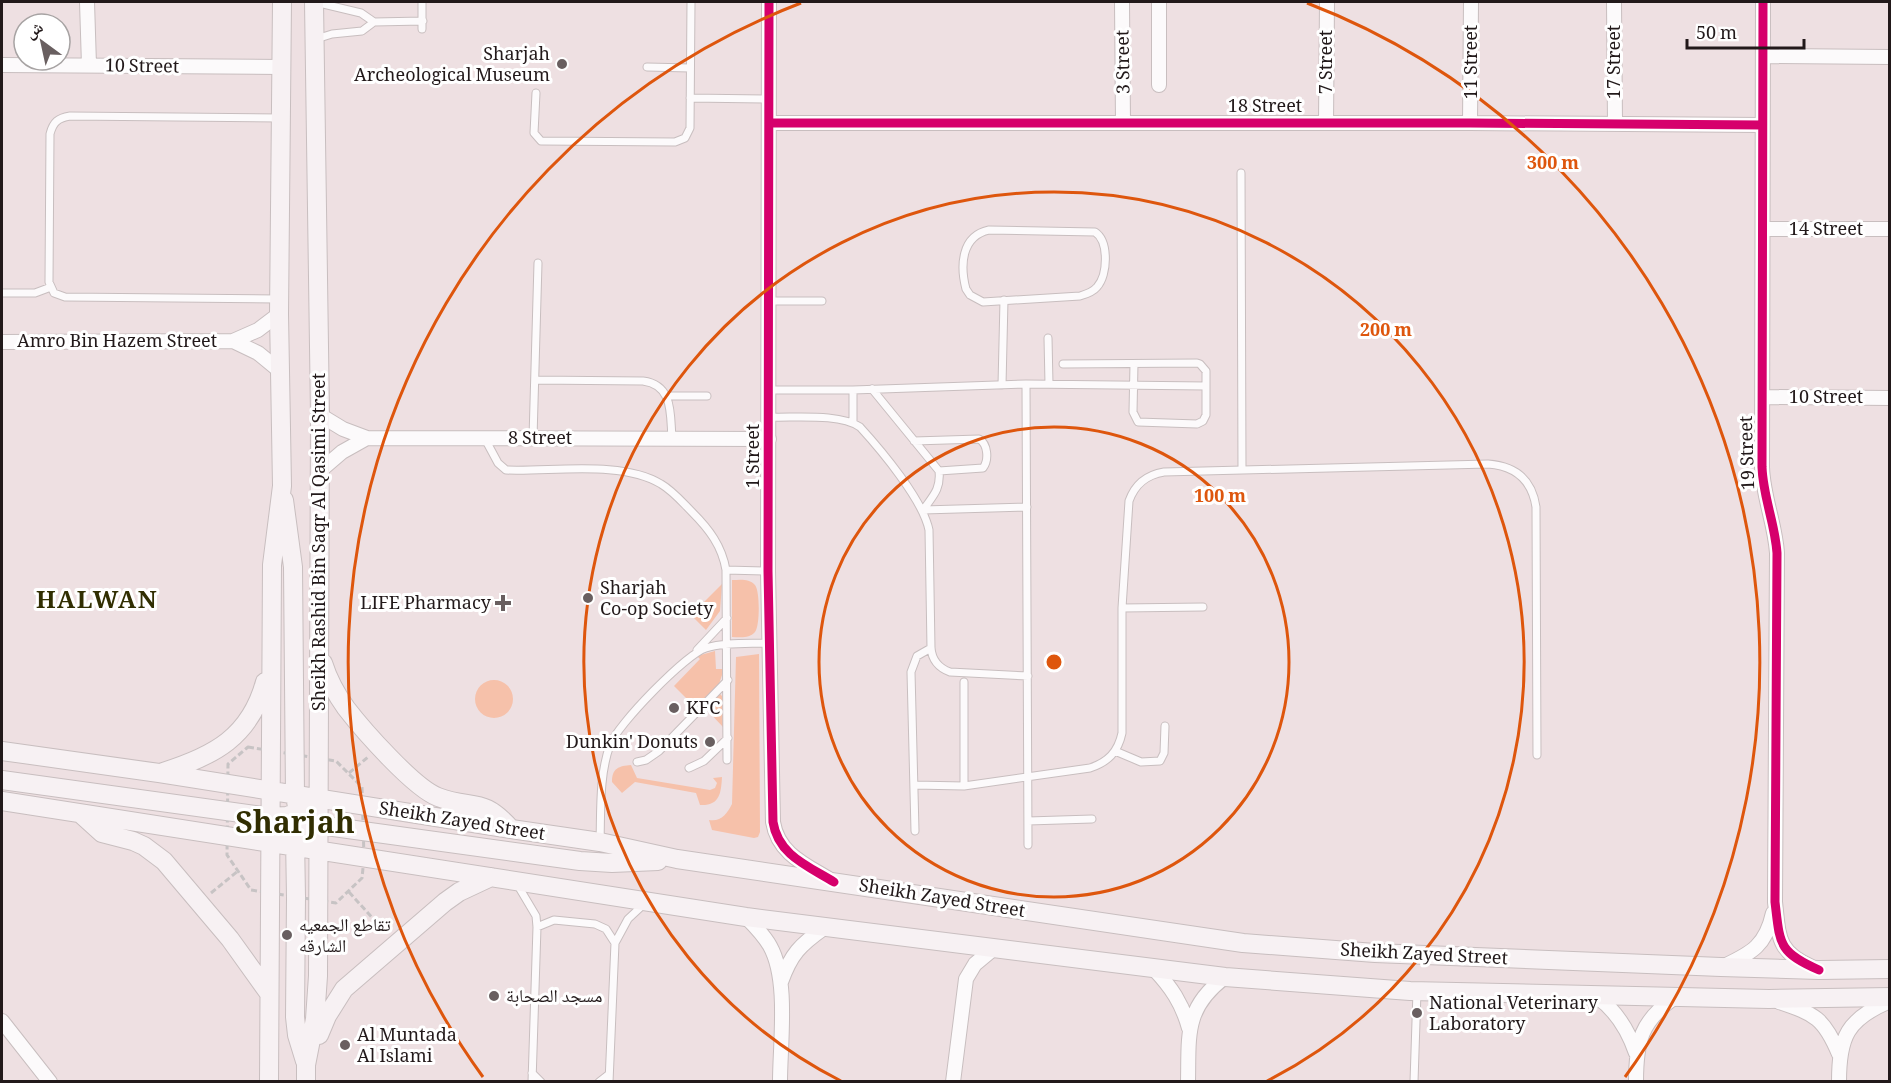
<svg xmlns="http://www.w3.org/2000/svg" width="1891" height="1083" font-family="Georgia,'Noto Naskh Arabic',serif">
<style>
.green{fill:#f6c1aa}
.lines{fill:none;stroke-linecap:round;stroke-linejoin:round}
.service-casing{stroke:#c8bebf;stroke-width:9}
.minor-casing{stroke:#c8bebf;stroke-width:16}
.secondary-casing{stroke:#c8bebf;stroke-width:20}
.path{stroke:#c7c3c4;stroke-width:3;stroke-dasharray:6 3;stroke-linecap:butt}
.service{stroke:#fcfafb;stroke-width:7}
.minor{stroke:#fcfafb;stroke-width:14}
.secondary{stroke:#f7f1f3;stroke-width:18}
.cycleway-casing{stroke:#fff;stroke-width:13}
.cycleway{stroke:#d6006c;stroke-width:9}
.ring{fill:none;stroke:#de560d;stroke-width:3}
.poi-dot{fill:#695f60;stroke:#fff;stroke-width:2}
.labels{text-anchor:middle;stroke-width:6;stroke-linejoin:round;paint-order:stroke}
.poi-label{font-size:18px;fill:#22191a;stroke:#fff;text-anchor:start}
.street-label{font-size:18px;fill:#22191a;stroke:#fff}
.district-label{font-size:24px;font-weight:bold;letter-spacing:1.5px;fill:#312e02;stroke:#fff}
.town-label{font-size:30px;font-weight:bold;fill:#312e02;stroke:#fff}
.centre{fill:#de560d;stroke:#fff;stroke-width:3}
.ring-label{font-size:18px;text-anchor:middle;font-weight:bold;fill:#de560d;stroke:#fff;stroke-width:6;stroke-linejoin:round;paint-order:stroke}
</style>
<rect width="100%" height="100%" fill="#eee0e2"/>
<path class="green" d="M732,580c7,0 17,-2 23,5 5,6 5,41 0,47 -6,7 -15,5 -23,5z
M722,584l-2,27 -14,19 -15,-15z
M715,651l1,18h8l-5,15 -23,24 -22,-22 26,-27 -3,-3z
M759,654l1,178 -2,5 -4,1 -42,-8 -3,-10c12,2 18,-6 23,-16l4,-147z
M475 699a19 19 0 1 1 38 0a19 19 0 1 1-38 0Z
M720,694l2,2 1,31 -18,-19z
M631,765l6,13 73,12 5,-2 2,-5 -4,-5 9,-1c-1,16 -2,29 -22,28l-4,-12 -61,-11 -13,11 -10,-11c0,-14 7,-16 19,-17z"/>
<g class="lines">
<defs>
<path id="service" d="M315,2l46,11 13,9
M422,2v27
M316,39l16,-5 30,-3 12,-9 49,-1
M647,67l43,1
M536,93l-2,40 7,8 134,1 10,-4 5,-10 1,-126
M690,98l79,1
M1241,173l1,297
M989,230l106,2c14,9 13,43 2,55 -4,5 -10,7 -17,9l-97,6 -13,-7 -4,-6c-6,-23 -5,-53 23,-59z
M2,293h33l16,-6
M277,299l-212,-2 -11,-4 -5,-11 1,-148c3,-12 8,-16 20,-18l211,2
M769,301h53
M1048,338l1,46
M1063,364l134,-1 3,1 6,7v44l-3,6 -6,3 -59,-2 -5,-10 1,-48
M535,380l108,1c31,4 27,34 29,57
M1026,384l2,461
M1002,385l2,-85
M872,389l67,82c2,18 -6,25 -16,39
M769,390h84l173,-6 180,2
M853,390v32
M667,396h40
M769,417c26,1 70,-4 91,10 21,23 63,73 69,103l2,118c1,12 8,20 19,24l78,4
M484,437l14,26 8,7c46,2 116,-10 155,14 12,7 21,18 31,28 17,17 30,34 34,58l1,190
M533,438l5,-175
M914,441l65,-2c9,5 10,21 4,29l-44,3
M923,510l104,-3
M726,570l42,1
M1122,608l81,-1
M697,650l30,-32
M964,682v104
M1115,751l26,11 19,-1 4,-8 1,-27
M637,762l9,-2 13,-9 69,-71
M689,768l15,-7 24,-23
M914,785l50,1 126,-18c18,-6 28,-16 32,-35v-125l7,-107c6,-17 17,-26 35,-29l324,-8c28,2 44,16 48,43l1,248
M1028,821l64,-2
M915,831l-4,-159 6,-16 14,-8
M600,842c1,-31 -1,-67 10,-97 7,-20 76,-91 96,-97 20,-6 43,-4 64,-5
M517,884l19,32 1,11 -5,155
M537,927l17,-7 41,4 11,5 9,14
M532,1073l9,9
M599,1082l9,-7
M609,1082l6,-139 13,-24 15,-14
M1414,1082l3,-91"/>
<path id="minor" d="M87,2l2,63
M769,2l-1,569 5,251c5,31 31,42 56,57
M1122,2l1,121
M1159,2v83
M1614,2l1,121
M1763,2l-1,465c1,30 13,56 15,86l-2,349c4,35 2,50 37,65
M1763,56l127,1
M2,65l280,2
M769,123h701l292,2
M1326,123l1,-121
M1470,123l1,-121
M1763,229h127
M233,341l25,12 22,18
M2,342l231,-1 25,-11 21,-16
M1763,397l127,1
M320,415l23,14 24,9
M321,470l21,-18 25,-14 402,1
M746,917c9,9 18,18 24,29 19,34 10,97 10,136
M1724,966c28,-13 42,-21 49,-53
M1154,969c17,18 28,34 35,59
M781,982c10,-28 19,-37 43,-54
M1597,997c20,14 31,33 39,56
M1779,1002c36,12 45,16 60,52
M2,1021l48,61
M953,1082l13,-103 9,-15 18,-15
M1188,1082c1,-47 -4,-74 37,-105
M1636,1082c0,-41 5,-61 39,-85
M1839,1082c0,-45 8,-63 51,-81"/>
<path id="secondary" d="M284,500l9,67 2,228 3,18 12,24
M323,663c5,16 13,31 23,45 17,22 68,80 92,89 35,13 44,-1 73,32
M2,751l157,22 352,56 89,13 77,17 566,84 132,10 346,14 98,3 71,-1
M163,772c51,-16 87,-35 102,-90
M2,780l268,37 17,-1 21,-8
M2,801l744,116 479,60 185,14 359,8 121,-2
M81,814l21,19 31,8 11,5 20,15 66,78 38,53
M295,838l1,59 -1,120 2,18 8,26
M270,843l24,-11 25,-7 261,36 32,2 46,-2
M319,1035l8,-19 17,-27 101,-87 14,-10 32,-15
M269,1082l3,-517 10,-79 -3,-172 3,-312
M306,1082v-17l9,-46 3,-43 2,-561 -6,-413"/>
</defs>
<use href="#service" class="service-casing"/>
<use href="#minor" class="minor-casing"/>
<use href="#secondary" class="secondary-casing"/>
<path class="path" d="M248,747l88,14 26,26 2,71 -2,20 -26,25 -85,-13 -24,-35 1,-91z
M349,773l19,-16
M349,892l37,41
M211,893l27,-22"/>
<use href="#service" class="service"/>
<use href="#minor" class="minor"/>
<use href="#secondary" class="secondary"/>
<defs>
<path id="cycleway" d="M769,2l-1,569 5,251c5,33 35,44 61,60
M1763,2l-1,465c1,30 13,56 15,86l-2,349c5,42 3,50 44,68
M769,123h701l292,2"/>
</defs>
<use href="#cycleway" class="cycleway-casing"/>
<use href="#cycleway" class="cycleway"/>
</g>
<g class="ring">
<circle cx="1054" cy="662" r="235"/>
<path d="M841 1081A470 470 0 1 1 1267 1081"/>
<path d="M483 1077A706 706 0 0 1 801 3M1307 3A706 706 0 0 1 1625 1077"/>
</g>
<g class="poi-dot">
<circle cx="562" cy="64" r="6"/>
<circle cx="588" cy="598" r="6"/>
<path d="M500 594h6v6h6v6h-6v6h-6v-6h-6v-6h6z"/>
<circle cx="674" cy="708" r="6"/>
<circle cx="710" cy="742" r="6"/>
<circle cx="287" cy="935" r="6"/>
<circle cx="494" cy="996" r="6"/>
<circle cx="1417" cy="1013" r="6"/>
<circle cx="345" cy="1045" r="6"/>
</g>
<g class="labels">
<g class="poi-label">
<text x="550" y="60" text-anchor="end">Sharjah<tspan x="550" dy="21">Archeological Museum</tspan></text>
<text x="600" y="594">Sharjah<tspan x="600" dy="21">Co-op Society</tspan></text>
<text x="491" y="609" text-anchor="end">LIFE Pharmacy</text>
<text x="686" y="714">KFC</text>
<text x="698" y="748" text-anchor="end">Dunkin' Donuts</text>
<text x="299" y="931">تقاطع الجمعيه<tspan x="299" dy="21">الشارقه</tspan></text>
<text x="506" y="1002">مسجد الصحابة</text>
<text x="1429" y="1009">National Veterinary<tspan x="1429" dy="21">Laboratory</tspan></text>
<text x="357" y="1041">Al Muntada<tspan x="357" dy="21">Al Islami</tspan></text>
</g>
<g class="street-label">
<text transform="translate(1123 62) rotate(-91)" y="6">3 Street</text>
<text transform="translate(1326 62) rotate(-90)" y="6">7 Street</text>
<text transform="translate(1471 62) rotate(-90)" y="6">11 Street</text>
<text transform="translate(1614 62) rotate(-90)" y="6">17 Street</text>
<text transform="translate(142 66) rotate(1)" y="6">10 Street</text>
<text x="1265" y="112">18 Street</text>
<text x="1826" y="235">14 Street</text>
<text x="117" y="347">Amro Bin Hazem Street</text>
<text x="1826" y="403">10 Street</text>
<text x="540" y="444">8 Street</text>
<text transform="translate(1747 453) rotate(-92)" y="6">19 Street</text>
<text transform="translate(753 456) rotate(-90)" y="6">1 Street</text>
<text transform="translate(319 542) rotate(-90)" y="6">Sheikh Rashid Bin Saqr Al Qasimi Street</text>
<text transform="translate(462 821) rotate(9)" y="6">Sheikh Zayed Street</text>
<text transform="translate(942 898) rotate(9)" y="6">Sheikh Zayed Street</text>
<text transform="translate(1424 954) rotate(3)" y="6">Sheikh Zayed Street</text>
</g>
<g class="district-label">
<text x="97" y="608">HALWAN</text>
</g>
<g class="town-label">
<text x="295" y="833">Sharjah</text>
</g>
</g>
<circle cx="1054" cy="662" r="9" class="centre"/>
<g class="ring-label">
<text x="1553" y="169">300 m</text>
<text x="1386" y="336">200 m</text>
<text x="1220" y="502">100 m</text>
</g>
<rect width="1891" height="1083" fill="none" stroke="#22191a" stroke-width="6"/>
<g transform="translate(42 42) rotate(327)"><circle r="28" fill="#ffffff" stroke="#a7a3a3" stroke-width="1.5"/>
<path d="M0-4.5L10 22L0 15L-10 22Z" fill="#695f60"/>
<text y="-9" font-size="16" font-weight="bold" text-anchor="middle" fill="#22191a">ش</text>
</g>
<path d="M1687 39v9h117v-9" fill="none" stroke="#22191a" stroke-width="3"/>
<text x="1696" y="39" font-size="18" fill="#22191a" stroke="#ffffff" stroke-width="4.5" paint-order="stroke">50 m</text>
</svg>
